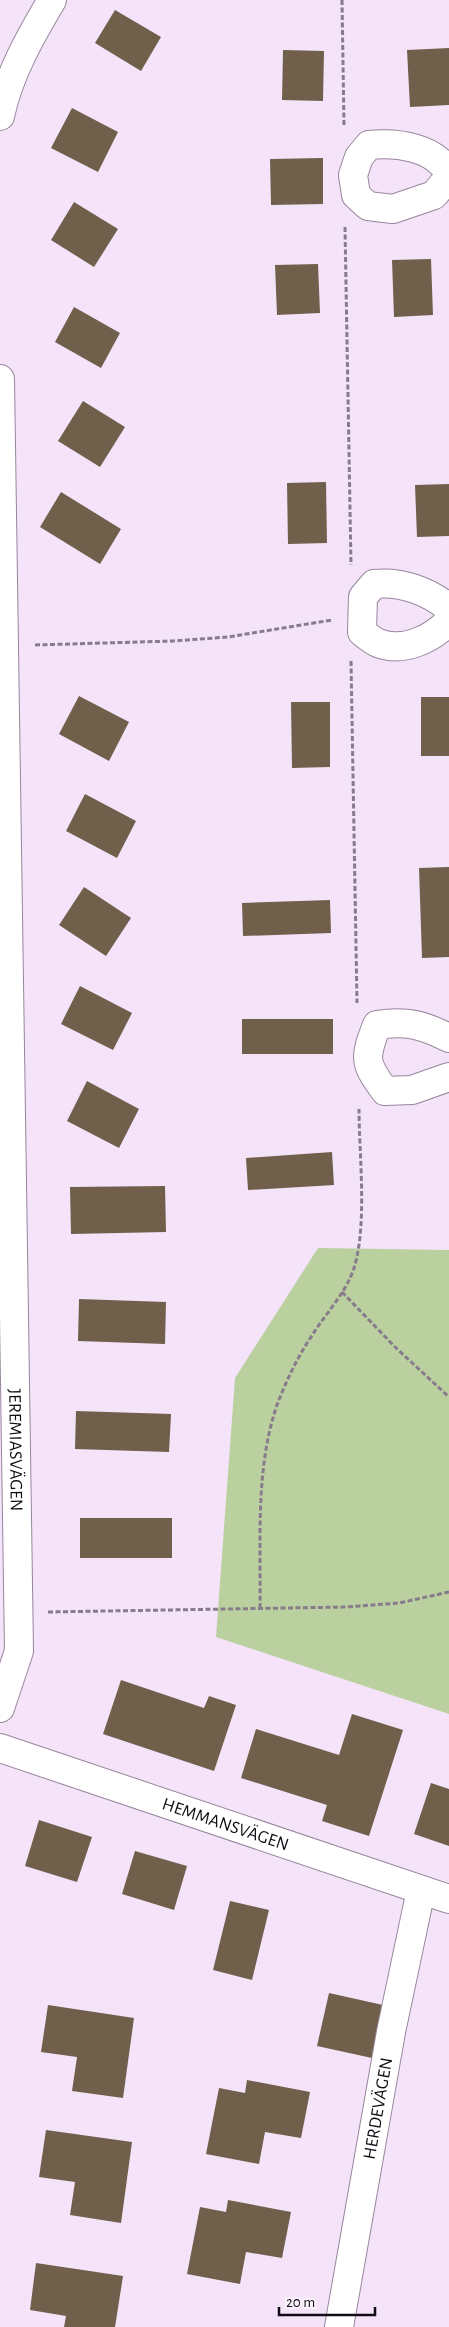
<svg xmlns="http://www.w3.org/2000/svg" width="449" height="2327" font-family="'Alegreya Sans',sans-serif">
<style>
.green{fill:#bad09f}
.building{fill:#6f5f4b}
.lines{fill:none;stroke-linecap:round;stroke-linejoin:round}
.street-casing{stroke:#97869b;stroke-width:30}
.secondary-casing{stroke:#97869b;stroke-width:30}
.path{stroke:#887c8c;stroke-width:3;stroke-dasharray:5 2.5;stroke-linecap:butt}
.street{stroke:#fff;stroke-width:28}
.secondary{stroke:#fff;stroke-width:28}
.labels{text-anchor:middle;stroke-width:4.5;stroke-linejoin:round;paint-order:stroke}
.street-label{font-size:18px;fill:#120c14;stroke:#fcf4fe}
</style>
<rect width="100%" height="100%" fill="#f5e3fa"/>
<path class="green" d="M318,1248l131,2v464l-233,-77 19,-259z"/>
<path class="building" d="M115,10l46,27 -20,34 -46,-28z
M449,48v57l-39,2 -3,-57z
M283,50l41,1 -1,50 -41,-1z
M72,108l46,24 -20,40 -47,-24z
M323,158v46l-52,1 -1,-46z
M74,202l44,27 -24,38 -43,-27z
M431,259l2,56 -39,2 -2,-57z
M318,264l2,49 -43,2 -2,-50z
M74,307l46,26 -19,35 -46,-26z
M83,401l42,26 -25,40 -42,-26z
M326,482l1,61 -39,1 -1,-61z
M449,484v52l-32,1 -2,-52z
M61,492l60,37 -21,35 -60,-37z
M79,696l50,26 -20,39 -50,-27z
M421,697h28v59h-28z
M291,702h39v65l-38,1z
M85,794l51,27 -19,37 -51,-27z
M449,867v90l-27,1 -3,-90z
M84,887l47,31 -25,38 -47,-31z
M330,900l1,33 -88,3 -1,-33z
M80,986l52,27 -19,37 -52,-26z
M242,1019h91v35h-91z
M87,1081l52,28 -20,39 -52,-27z
M332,1152l2,33 -86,5 -2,-32z
M165,1186l1,46 -95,2 -1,-47z
M79,1299l87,3 -1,42 -87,-3z
M76,1411l95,3 -2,38 -94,-3z
M80,1518h92v40h-92z
M121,1680l83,28 5,-12 27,9 -22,66 -111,-37z
M352,1714l51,16 -34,106 -47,-15 5,-16 -86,-27 15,-49 83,26z
M431,1783l18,6v57l-35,-12z
M39,1820l53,17 -15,45 -52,-16z
M135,1851l52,15 -13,44 -52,-16z
M230,1901l39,9 -17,70 -39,-10z
M329,1993l54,12 -11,53 -55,-12z
M48,2005l86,13 -11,80 -51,-7 5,-34 -36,-5z
M247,2080l63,12 -9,46 -36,-6 -6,32 -53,-10 13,-66 26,5z
M46,2130l86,12 -11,81 -51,-8 5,-33 -36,-5z
M228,2200l63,12 -9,46 -36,-6 -6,32 -53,-10 13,-67 26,5z
M36,2263l87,13 -8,51h-51l2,-11 -36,-6z"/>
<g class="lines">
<defs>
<g id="street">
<path d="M0,116c9,-42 30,-79 52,-116"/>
<path d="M449,173c-15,-26 -52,-31 -80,-28l-10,12 -6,18 3,20 12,11 25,3 41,-14 15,-18"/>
<path id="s1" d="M0,379l19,1272 -19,57"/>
<path d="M449,608c-21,-17 -48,-27 -75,-24l-11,13 -1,35c5,4 11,9 16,11 25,10 54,-4 71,-22"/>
<path d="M449,1038c-26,-13 -43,-18 -72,-13 -13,33 -13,38 8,66l27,-1 37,-13"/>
<path id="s2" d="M339,2327l52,-295 30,-142"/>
</g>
<g id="secondary">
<path id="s3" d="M0,1748l449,151"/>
</g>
</defs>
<use href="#street" class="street-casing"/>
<use href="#secondary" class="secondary-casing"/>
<path class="path" d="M342,0l2,125
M345,227l6,338
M35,645l138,-4 55,-4 104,-17
M351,661l6,342
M342,1292l53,55 54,50
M260,1608c1,-66 -5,-139 17,-203 9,-24 21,-49 36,-71 13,-21 31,-39 40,-63 15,-43 6,-116 6,-162
M48,1612l298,-5 53,-4 50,-11"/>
<use href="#street" class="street"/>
<use href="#secondary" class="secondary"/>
</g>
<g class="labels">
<g class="street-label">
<text dy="6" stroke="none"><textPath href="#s1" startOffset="1071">JEREMIASVÄGEN</textPath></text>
<text dy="6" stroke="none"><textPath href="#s3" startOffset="238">HEMMANSVÄGEN</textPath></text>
<text dy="6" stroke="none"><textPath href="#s2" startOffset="222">HERDEVÄGEN</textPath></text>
</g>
</g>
<path d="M279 2307v8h96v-8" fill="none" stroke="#120c14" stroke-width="2.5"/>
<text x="286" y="2307" font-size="15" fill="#120c14" stroke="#fcf4fe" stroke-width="4" paint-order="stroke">20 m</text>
</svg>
